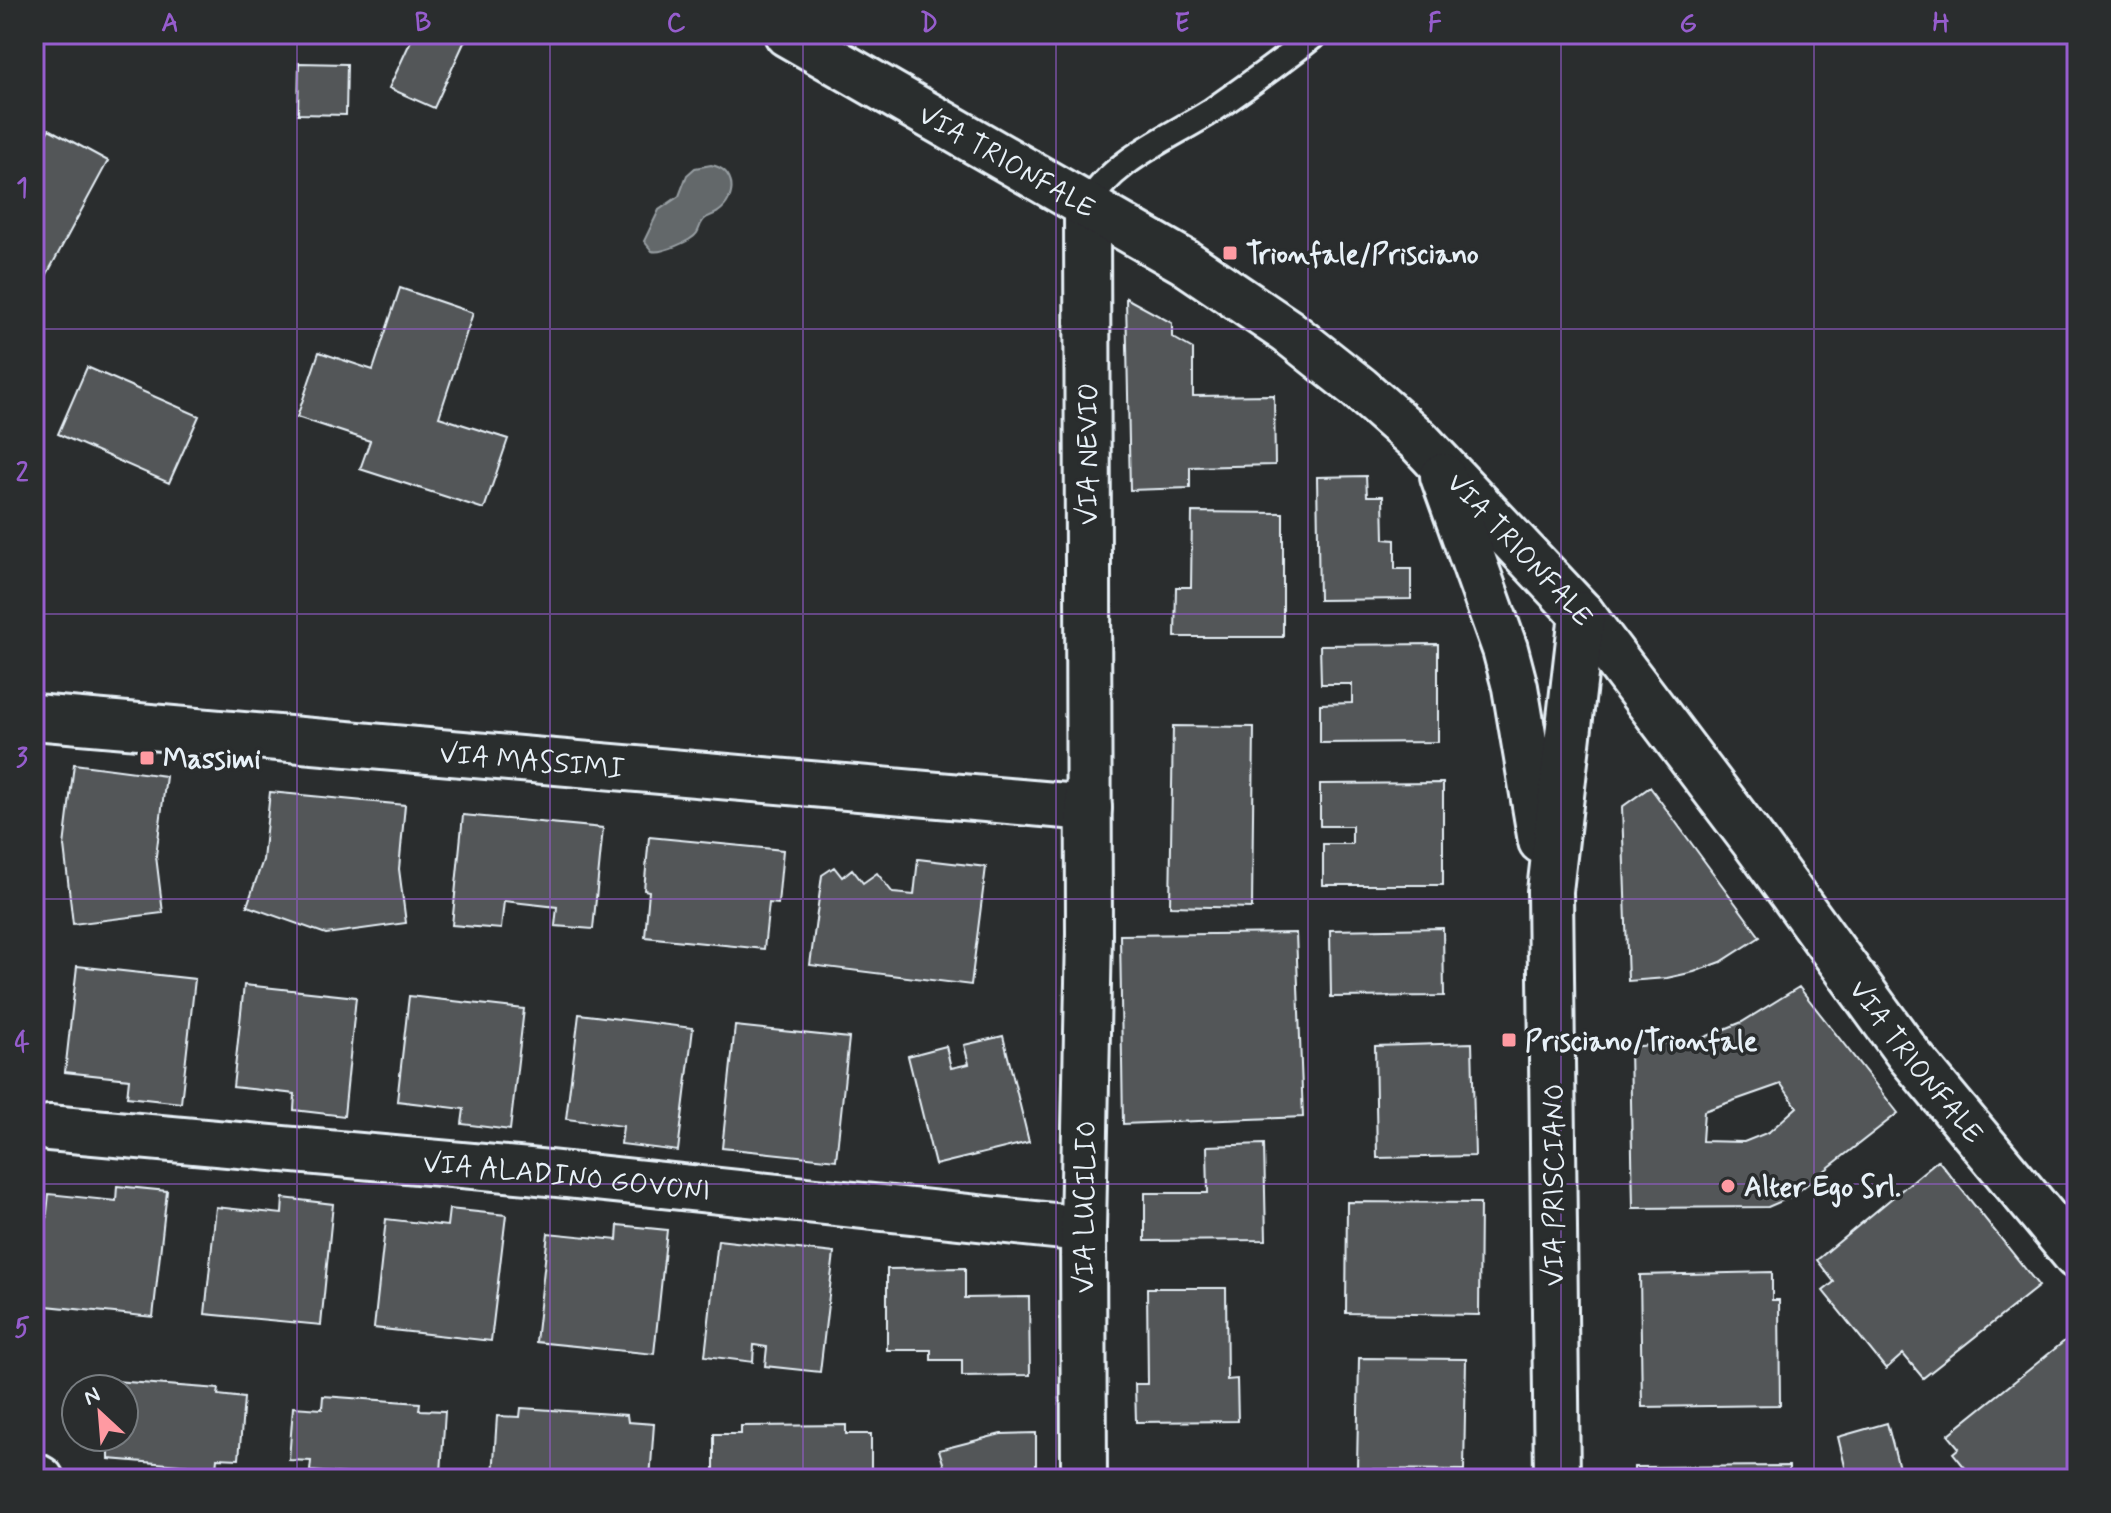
<svg xmlns="http://www.w3.org/2000/svg" width="2111" height="1513" font-family="Mynerve,sans-serif">
<style>
.water{fill:#63686b;stroke:#989fa3;stroke-width:2}
.building{fill:#535759;stroke:#e8f1f8;stroke-width:2;fill-rule:evenodd}
.lines{fill:none;stroke-linecap:round;stroke-linejoin:round}
.lane-casing{stroke:#e8f1f8;stroke-width:30}
.street-casing{stroke:#e8f1f8;stroke-width:50}
.secondary-casing{stroke:#e8f1f8;stroke-width:50}
.lane{stroke:#2a2d2e;stroke-width:24}
.street{stroke:#2a2d2e;stroke-width:44}
.secondary{stroke:#2a2d2e;stroke-width:44}
.grid{fill:none;stroke:#965dcd;stroke-width:2;stroke-opacity:0.55}
.poi-dot{fill:#ff9aa2;stroke:#2a2d2e;stroke-width:3}
.labels{text-anchor:middle;stroke-width:7;stroke-linejoin:round;paint-order:stroke}
.street-label{font-size:28px;fill:#e8f1f8;stroke:#2a2d2e}
.poi-label{font-size:28px;font-weight:bold;fill:#e8f1f8;stroke:#2a2d2e;text-anchor:start}
.neatline{fill:none;stroke:#965dcd;stroke-width:3}
.grid-label{font-size:26px;text-anchor:middle;font-weight:bold;fill:#965dcd}
</style>
<rect width="100%" height="100%" fill="#2a2d2e"/>
<filter id="ink" filterUnits="userSpaceOnUse"><feTurbulence type="fractalNoise" baseFrequency=".0125" numOctaves="2"/><feDisplacementMap in="SourceGraphic" scale="16" xChannelSelector="R" yChannelSelector="G"/><feConvolveMatrix kernelMatrix="1 2 1 2 8 2 1 2 1" color-interpolation-filters="sRGB"/></filter>
<g filter="url(#ink)">
<path class="water" d="M711,165c25,4 27,33 7,47 -1,1 -10,5 -12,6 -6,4 -6,10 -9,15 -5,8 -37,21 -45,18l-8,-10 15,-31 20,-14 8,-21 8,-7z"/>
<path class="building" d="M414,34h54l-34,74 -45,-20z
M299,63l48,1 -1,51 -48,-1z
M49,129l59,32 -69,128 -5,-3v-129z
M400,288l73,25 -34,104 69,22 -24,70 -124,-40 10,-28 -73,-24 22,-65 54,18z
M1126,298l46,25v14l21,12v47l81,-1 1,70 -85,2v21l-60,2z
M87,367l112,49 -30,67 -111,-49z
M1366,476l1,20h16l1,43 11,1v29h16v30l-92,1 -2,-123z
M1192,512l91,1v124h-108l1,-50h15z
M1438,644v98l-118,1v-39l32,-1v-19h-31l-1,-39z
M1173,726l81,1 -2,181 -82,-2z
M74,764l92,12 -10,80 7,57 -90,11 -9,-78z
M1443,783v102h-120v-41h29v-18h-32v-42z
M1650,787l110,150 -39,25 -27,10 -27,6 -39,3 -6,-174z
M270,792l135,13 -6,64 7,54 -80,11 -79,-28 16,-46z
M463,815l140,13 -10,101 -38,-3 2,-19 -53,-6 -3,28 -49,-4z
M649,837l134,13 -5,54 -9,-1 -5,46 -119,-12 4,-46 -5,-1z
M918,859l68,8 -15,118 -161,-20 12,-90 12,-8 8,10 10,-8 11,14 14,-10 16,20 21,2z
M1443,928l1,68 -113,1 -1,-67z
M1296,933l7,184 -180,7 -3,-189z
M77,966l118,13 -14,124 -54,-6 2,-18 -64,-7z
M244,985l112,12 -12,119 -50,-6 1,-16 -62,-7z
M1799,987l99,126 -107,84 -23,10 -135,1 -3,-161 65,-6 47,-19zM1781,1084l16,23 -28,25 -25,10 -42,-1 2,-30z
M409,996l115,13 -14,121 -48,-6 2,-15 -67,-8z
M579,1014l114,14 -15,123 -57,-7 2,-18 -57,-7z
M735,1026l114,12 -13,122 -114,-12z
M1003,1036l26,106 -94,23 -27,-109 38,-10 5,22 18,-4 -5,-19z
M1472,1043l3,113 -98,2 -2,-112z
M1264,1144l2,96 -121,1v-48h63l-1,-47z
M1938,1160l101,126 -116,92 -20,-24 -17,15 -63,-78 11,-9 -17,-22z
M117,1186l50,5 -14,126 -116,-12 12,-111 67,7z
M283,1198l50,6 -12,121 -116,-11 11,-107 66,7z
M1347,1202l133,1 -1,112 -133,-2z
M449,1209l57,6 -15,126 -117,-13 12,-109 61,7z
M618,1225l49,5 -13,124 -118,-12 12,-109 69,7z
M718,1240l116,13 -14,119 -55,-6 2,-19 -13,-2 -1,17 -48,-6z
M965,1268v30l64,-1 1,78 -68,1v-16h-31v-10h-44v-81z
M1772,1272v28h7l1,105 -138,2 -2,-132z
M1147,1288h79l1,92 10,-1 1,42 -102,1 -1,-38h13z
M2077,1331v148h-103l-21,-26 6,-5 -11,-13z
M1359,1358l107,1 -2,111 -107,-1z
M114,1381l105,8 -1,6 26,3 -5,61 -22,-1 -1,10 -107,-9v-9l-23,-2 1,-11h37v-48h-10z
M323,1396l97,7 -1,7 26,1 -4,62 -20,-1 2,7h-11l-102,-8 1,-10 -22,-1 4,-53 29,2z
M521,1408l106,7 1,7 26,2 -4,55h-135l-22,-3 4,-60 23,1z
M1887,1423l15,56h-54l-10,-42z
M846,1425v9h25v45h-157v-45h27v-8z
M1036,1433v46h-88l-9,-29 62,-16z
M1789,1466v13h-155v-12z"/>
<g class="lines">
<defs>
<path id="lane" d="M1087,206c24,-45 82,-68 123,-94 36,-25 71,-50 106,-78"/>
<g id="street">
<path id="s1" d="M34,717l1055,91"/>
<path id="s2" d="M49,1128l480,43 554,58"/>
<path d="M34,1475l7,4"/>
<path id="s3" d="M1084,1479l-1,-250 6,-295 -2,-728"/>
</g>
<g id="secondary">
<path id="s4" d="M787,34l398,228 102,69 72,57 59,52 164,174 173,229 154,212 168,202"/>
<path d="M1443,476l62,173 10,38 26,154"/>
<path d="M1557,1479l-7,-588 32,-277"/>
</g>
</defs>
<use href="#lane" class="lane-casing"/>
<use href="#street" class="street-casing"/>
<use href="#secondary" class="secondary-casing"/>
<use href="#lane" class="lane"/>
<use href="#street" class="street"/>
<use href="#secondary" class="secondary"/>
</g>
</g>
<path class="grid" d="M297,34v1445M550,34v1445M803,34v1445M1056,34v1445M1308,34v1445M1561,34v1445M1814,34v1445M34,329h2043M34,614h2043M34,899h2043M34,1184h2043"/>
<g class="poi-dot">
<rect x="1222" y="245" width="16" height="16" rx="4"/>
<rect x="139" y="750" width="16" height="16" rx="4"/>
<rect x="1501" y="1032" width="16" height="16" rx="4"/>
<circle cx="1728" cy="1186" r="8"/>
</g>
<g class="labels">
<g class="street-label">
<text dy="10" stroke="none"><textPath href="#s4" startOffset="254">VIA TRIONFALE</textPath></text>
<text transform="translate(1087 454) rotate(-90)" y="10">VIA NEVIO</text>
<text dy="10" stroke="none"><textPath href="#s4" startOffset="902">VIA TRIONFALE</textPath></text>
<text dy="10" stroke="none"><textPath href="#s1" startOffset="500">VIA MASSIMI</textPath></text>
<text dy="10" stroke="none"><textPath href="#s4" startOffset="1550">VIA TRIONFALE</textPath></text>
<text dy="10" stroke="none"><textPath href="#s2" startOffset="520">VIA ALADINO GOVONI</textPath></text>
<text transform="translate(1553 1185) rotate(-90)" y="10">VIA PRISCIANO</text>
<text dy="10" stroke="none"><textPath href="#s3" startOffset="272">VIA LUCILIO</textPath></text>
</g>
<g class="poi-label">
<text x="1246" y="263">Trionfale/Prisciano</text>
<text x="163" y="768">Massimi</text>
<text x="1525" y="1050">Prisciano/Trionfale</text>
<text x="1744" y="1196">Alter Ego Srl.</text>
</g>
</g>
<rect width="2111" height="1513" fill="none" stroke="#2a2d2e" stroke-width="88"/>
<g transform="translate(100 1413) rotate(334)"><circle r="38" fill="#2a2d2e" stroke="#767b7f" stroke-width="2"/>
<path d="M0-6L14 30L0 20L-14 30Z" fill="#ff9aa2"/>
<text y="-12" font-size="22" font-weight="bold" text-anchor="middle" fill="#e8f1f8">N</text>
</g>
<rect x="44" y="44" width="2023" height="1425" class="neatline"/>
<g class="grid-label">
<text x="170" y="31">A</text>
<text x="423" y="31">B</text>
<text x="676" y="31">C</text>
<text x="929" y="31">D</text>
<text x="1182" y="31">E</text>
<text x="1435" y="31">F</text>
<text x="1688" y="31">G</text>
<text x="1941" y="31">H</text>
<text x="22" y="196">1</text>
<text x="22" y="481">2</text>
<text x="22" y="766">3</text>
<text x="22" y="1051">4</text>
<text x="22" y="1336">5</text>
</g>
</svg>
